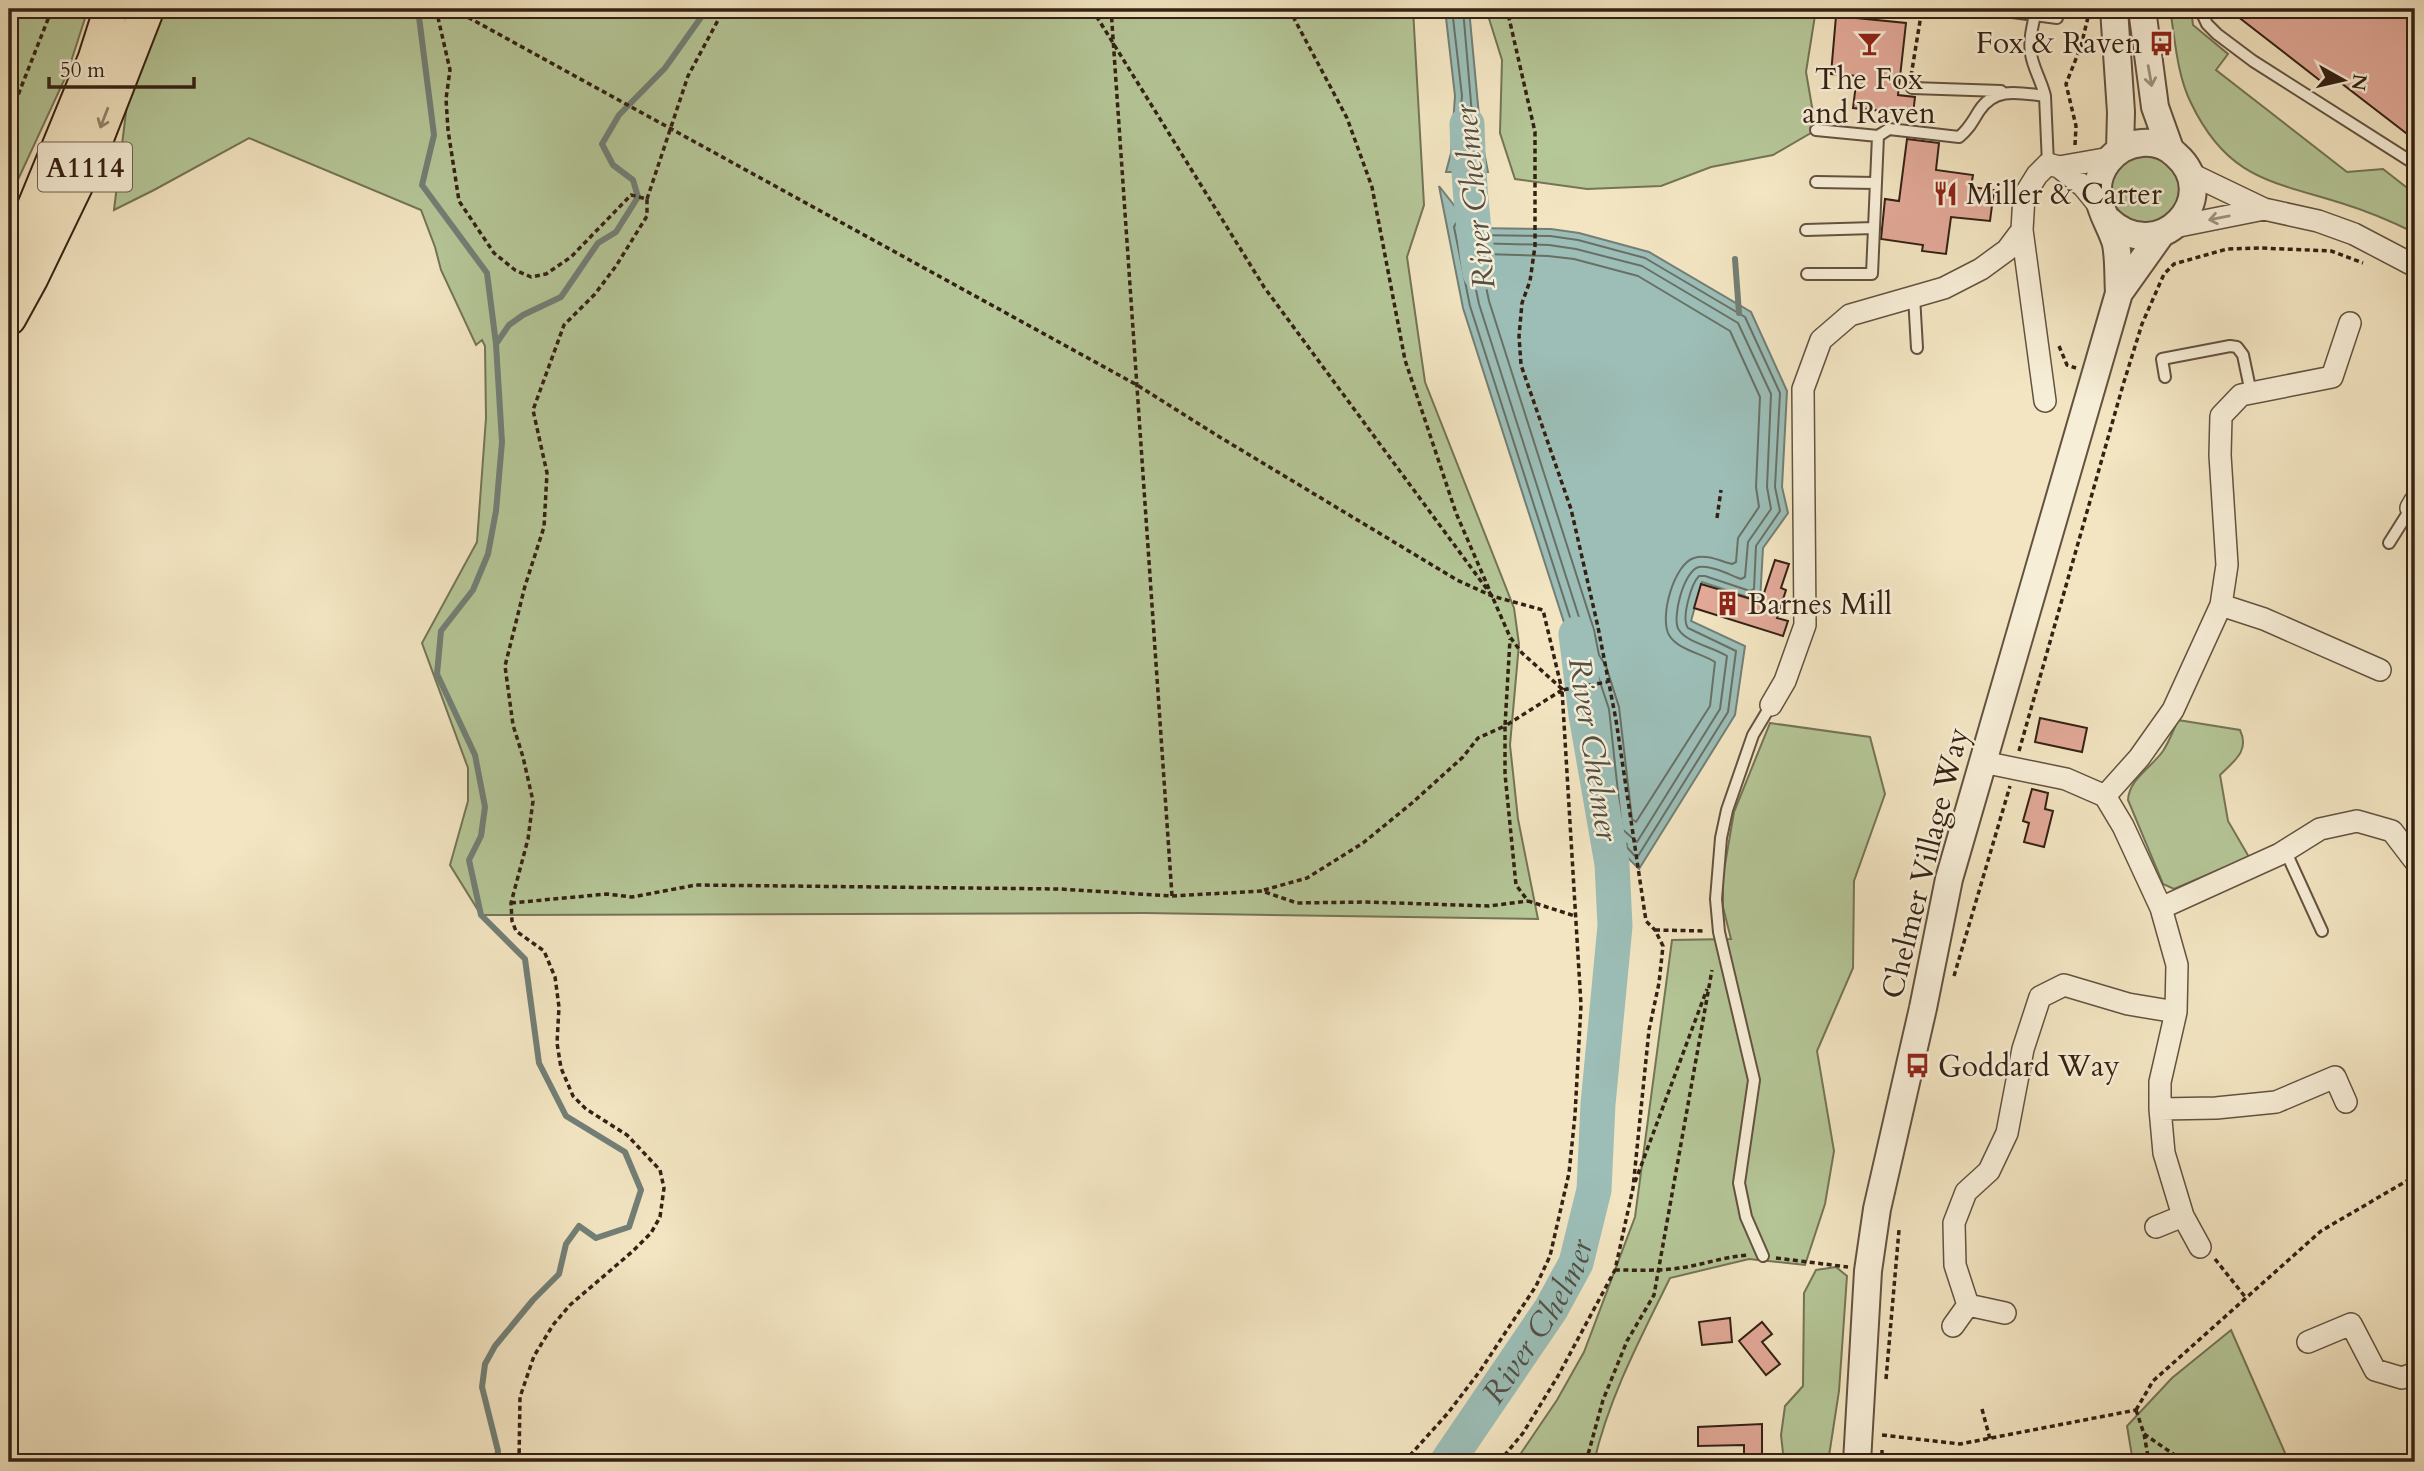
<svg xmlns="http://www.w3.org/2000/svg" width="2424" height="1471" font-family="Cardo,serif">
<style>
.green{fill:#b5c697;stroke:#747456;stroke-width:2}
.water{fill:#9cbeb7;stroke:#727f76;stroke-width:2}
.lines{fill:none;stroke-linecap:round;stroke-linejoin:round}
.shore{stroke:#687066;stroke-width:2}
.stream{stroke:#727f76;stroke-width:6}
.river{stroke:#9cbeb7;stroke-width:35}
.building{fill:#e2a998;stroke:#342114;stroke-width:2}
.service-casing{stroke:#645240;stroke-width:14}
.minor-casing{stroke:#645240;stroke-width:24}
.tertiary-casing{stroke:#645240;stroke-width:30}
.primary-casing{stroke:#342114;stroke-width:37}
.path{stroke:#342114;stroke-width:3.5;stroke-dasharray:5 3.5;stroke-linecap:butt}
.service{stroke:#f7eed7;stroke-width:10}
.minor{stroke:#f7eed7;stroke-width:21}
.tertiary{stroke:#f7eed7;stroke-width:26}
.primary{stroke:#f3e5c2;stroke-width:33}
.oneway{stroke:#9f927f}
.oneway2{stroke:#94836b}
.labels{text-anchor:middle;stroke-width:5;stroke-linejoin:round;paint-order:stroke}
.shield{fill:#f7eed7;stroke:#6e5e4e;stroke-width:2}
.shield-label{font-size:28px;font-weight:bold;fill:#342114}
.poi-label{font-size:30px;fill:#342114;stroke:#f7eed7;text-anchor:start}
.street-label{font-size:30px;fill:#342114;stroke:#f7eed7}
.water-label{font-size:32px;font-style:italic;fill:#535045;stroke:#f7eed7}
</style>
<rect width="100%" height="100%" fill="#f3e5c2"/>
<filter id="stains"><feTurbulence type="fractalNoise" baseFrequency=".00286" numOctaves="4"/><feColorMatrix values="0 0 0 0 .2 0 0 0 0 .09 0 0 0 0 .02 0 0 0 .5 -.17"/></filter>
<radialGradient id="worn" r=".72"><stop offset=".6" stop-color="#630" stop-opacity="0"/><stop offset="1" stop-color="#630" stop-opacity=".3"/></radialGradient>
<path class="green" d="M9,9h79l-21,65 -58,125z
M158,9h1255l11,196 -17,52 18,125 89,226 5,36 -9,101 8,74 20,100 -394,-6 -663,2 -31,-50 18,-64v-33l-46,-125 55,-101 9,-124 -1,-72 -3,-6 -6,5 -35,-75 -6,-23 -14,-37 -172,-72 -95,52 -40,20 13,-106z
M1486,9h330l-10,63 10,58 -43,25 -62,12 -50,19 -74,3 -72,-10 -15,-46 2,-73z
M2170,9h21l2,16 35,29 -12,16 131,102 36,-3 32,25v39c-24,-12 -48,-22 -74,-30 -71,-22 -114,-25 -150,-100 -14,-28 -16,-64 -21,-94z
M2111 189a34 34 0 1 1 68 0a34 34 0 1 1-68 0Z
M2178,720l62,10c10,21 -6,31 -20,45l8,46 21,36 -75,32 -11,-5 -35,-84c1,-21 23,-32 35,-49 6,-9 10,-20 15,-31z
M1770,723l100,14 15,57 -31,87 -1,87 -36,83 17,100 -9,53 -20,61 -56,-6 -79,19c-29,59 -61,119 -76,184h-79l42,-62 27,-48 51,-135 37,-277 59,-1 -8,-32v-31l11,-64z
M1836,1267l11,9 -8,115 -10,65 -2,6h-43l-3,-27 4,-29 18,-20 1,-93 12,-23z
M2231,1330l58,132h-156l-6,-36 45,-48z"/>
<path class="water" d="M1445,9h24l12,128 7,35h-42l5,-19 4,-57z
M1439,186l33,42 79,1 28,4 70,19 102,60 36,79 -5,96 6,26 -25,35 -3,53 -58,-19 -11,39 54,25 -10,69 -96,154 -32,-32 -14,-125 -12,-38 -5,3 -7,-39 -106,-330z"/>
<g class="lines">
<path class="shore" d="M1452,9l10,87 -6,66 3,3h17l3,-4 -5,-23 -11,-129
M1456,223h4l12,12 78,1 28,4 67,18 100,59 35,76 -5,94 5,24 -24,35 -2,43 -4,2 -45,-15h-6c-8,8 -18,43 -11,52l48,23 -8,61 -90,144 -4,-1 -20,-22 -14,-122 -12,-38 -7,-7 -5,-30 -106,-330 -16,-79z
M1471,243l78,2 27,4 66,17 96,57 33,71 -4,93 4,22 -23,33 -3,35 -4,2c-11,-4 -30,-14 -42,-12 -15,3 -28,52 -20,63 7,12 36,18 48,26l-7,53 -83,133 -15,-13 -13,-120 -13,-39 -7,-10 -5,-27 -105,-329 -12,-57z
M1484,254l64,2 26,3 64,17 92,55 30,66 -4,90 3,20 -21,31 -2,24 -4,2c-12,-3 -25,-10 -38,-6 -20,6 -35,59 -25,77 9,15 32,18 46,27l-5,44 -74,116 -4,-3 -13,-112 -13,-41 -7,-11 -5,-25 -105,-329 -9,-43z"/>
<path class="stream" d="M418,9l16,126 -12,50 65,88 9,71 6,98 -6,69 -8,43 -15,36 -32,41 -4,43 38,81 10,52 -4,29 -12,24 12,55 44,44 14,104 27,53 59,36 16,38 -12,37 -33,11 -17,-12 -13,18 -7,30 -26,26 -38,46 -10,18 -3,23 16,64 -2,11
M1735,259l4,54
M496,344l13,-19 14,-10 38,-18 37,-54 18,-11 22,-35 -5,-17 -20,-15 -11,-21 17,-29 46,-47 42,-59
M1612,864l13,-19"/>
<g class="river">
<path d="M1467,124c1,50 5,99 13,149"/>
<path id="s1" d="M1447,1462l104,-153 25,-46 18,-73 4,-86 17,-178 -3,-62 -26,-149 -10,-81"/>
</g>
</g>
<path class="building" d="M2228,9h187v131l-87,-67 -6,9z
M1836,16l70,7 -8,72 17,2 -2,17 -60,-6 4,-32 -26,-2z
M1907,139l32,4 -3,27 37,5 -2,12 23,3 -4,31 -39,-4 -5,37 -24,-3 1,-6 -42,-6 4,-40 14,2z
M1775,560l14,4 -8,24 5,2 -9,28 11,3 -5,15 -89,-28 7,-24 60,18z
M2040,718l47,10 -5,24 -47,-10z
M2032,789l16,4 -3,16 8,2 -9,36 -20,-5 5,-19 -6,-2z
M1730,1318l2,24 -30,3 -3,-23z
M1762,1322l10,12 -10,8 18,22 -14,11 -27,-34z
M1762,1424v38h-18v-17l-46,1v-19z"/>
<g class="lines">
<defs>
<path id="service" d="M1990,9l67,9 1,-9
M2200,9l7,15 10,10 36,27 162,103
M2035,15c-3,13 -6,26 -4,39 2,14 11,28 14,42
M1912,88l89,3
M1878,136l11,-7 70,8c10,-8 13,-15 20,-26 16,-25 41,-18 66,-15l3,68
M1816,182l60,1
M1806,230l68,-2
M1807,274h65l6,-138 -62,-6
M1914,296l3,52
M2165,377l-3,-18 68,-13 7,1 6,8 8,38
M2389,543l22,-35
M2285,850l37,81
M1763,1256l-17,-39 -7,-34 15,-103 -35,-148 -3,-33 5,-61 6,-28 26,-75 18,-30"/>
<path id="minor" d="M2059,167l24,19 18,22
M2189,173l75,36 54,12 36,13 61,32
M2174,227l90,-18
M2022,230l23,171
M2411,508l4,-7
M2221,605l43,14 116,51
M1771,705l14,-24 20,-56 -2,-236 18,-49 29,-25 94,-27 37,-19 26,-19 15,-20 2,-34 13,-21 11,-11 11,3 51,-9
M1983,762l83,17 39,17 18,30 38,82 16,57 -1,47 -16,70v27l4,44 19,63 17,31
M2105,796l34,-38 34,-48 48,-105 6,-40 -7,-110 1,-39 20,-21 91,-18 18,-54
M2161,908l119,-54 40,-25 37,-8 35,10 23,30
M2160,1109l56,-1 60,-6 59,-25 11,25
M2156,1227l27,-11
M2005,1313l-37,-8 -13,-40 -1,-42 12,-31 23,-21 18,-38 16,-84 17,-52 24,-12 64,19 48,8
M1953,1326l15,-21
M2308,1342l43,-18 24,46 27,8 13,-5"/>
<path id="tertiary" d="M2114,9l7,103 -1,38
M2142,9l13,98 15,42
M2108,220c51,48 116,-23 68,-65 -9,-9 -21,-13 -34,-12 -28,2 -49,29 -43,56 3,16 13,30 17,45 3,16 2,33 3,49
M1857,1462l11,-191 9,-62 46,-201 26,-129 170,-586 42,-59"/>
<path id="primary" d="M9,256l20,-36 66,-161 16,-50
M9,318l22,-40 57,-118 59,-151"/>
</defs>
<use href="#service" class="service-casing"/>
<use href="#minor" class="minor-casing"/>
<use href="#tertiary" class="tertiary-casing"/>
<use href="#primary" class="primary-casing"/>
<path class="path" d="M436,9l14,61 -4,29 2,31 11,71 35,52 21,17 16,7 15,-3 25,-17 60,-62 16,4v17l-31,50 -21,28 -31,31 -31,85 14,63 -3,54 -19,59 -20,80 8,59 10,32 10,44 -5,38 -17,64 1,18 4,10 28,20 11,26 4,30 -2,36 4,25 12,28 13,13 41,26 33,35 4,18 -4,29 -9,16 -18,18 -63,54 -17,20 -19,31 -14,41 -1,65
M453,9l684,376 81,51 239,144 35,16 51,14 19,80
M1092,9l172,278 228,309 18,41 12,16 39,35
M1111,9l61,887
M1289,9l58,109 25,69 33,173 51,153 33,76
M1866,9l53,4
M1911,76l11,-67
M9,118l43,-109
M2075,145l1,-19 -10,-42 15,-38 9,-37
M647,199l41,-123 36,-67
M2059,346l8,19 9,3
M1717,518l4,-28
M1562,690l-57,36v48l11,111 12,16 47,15
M2019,751l104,-366 19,-61 22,-50 10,-10 53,-15 34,-1 70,3 32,12
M1264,890l43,-12 56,-35 49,-40 51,-46 15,-19 27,-12 5,-87
M511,903l96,-9 25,3 64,-12 364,4 112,7 90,-5 35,12 69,-1 123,4 39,-5
M1655,930l49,1
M1954,976l56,-190
M1635,1182l72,-193
M1776,1258l72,9
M2215,1259l31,39
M1615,1270c18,0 37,1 56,-1 26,-2 50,-12 77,-14
M1886,1379l13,-149
M1982,1409l8,30
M2136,1410l17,-29 168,-150 94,-55
M2136,1410l8,24 5,28
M2144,1434l41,28
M1882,1435l78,9 176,-34
M1882,1450v12
M1404,1462l44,-49 32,-42 56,-85 14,-30 19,-83 6,-58 6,-110 -19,-315 45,-8
M1499,1462l24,-29 35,-57 57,-106 18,-82 16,-158 10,-47 4,-37 -8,-16 -9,-9 -30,-201 -18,-93 -27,-118 -50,-144 -2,-29 3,-33 8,-22 5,-35v-114l-28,-123
M1586,1462l17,-62 24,-59 27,-46 58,-325
M2393,1462l10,-3 12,1"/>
<use href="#service" class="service"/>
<use href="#minor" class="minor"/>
<use href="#tertiary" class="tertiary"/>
<use href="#primary" class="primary"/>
</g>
<defs><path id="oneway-shaft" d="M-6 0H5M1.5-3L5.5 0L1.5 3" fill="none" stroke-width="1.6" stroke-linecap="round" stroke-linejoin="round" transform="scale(1.75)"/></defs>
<g class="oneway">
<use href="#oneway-shaft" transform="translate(2150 76) rotate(80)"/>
<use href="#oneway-shaft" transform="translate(2219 218) rotate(169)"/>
</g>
<use class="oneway2" href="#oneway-shaft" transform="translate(104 118) rotate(111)"/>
<defs>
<symbol id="bus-bare" viewBox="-9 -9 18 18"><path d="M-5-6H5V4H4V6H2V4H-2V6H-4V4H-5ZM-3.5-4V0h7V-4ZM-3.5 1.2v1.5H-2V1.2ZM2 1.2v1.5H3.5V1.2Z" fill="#8f2418" stroke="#f7eed7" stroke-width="2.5" paint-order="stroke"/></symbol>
<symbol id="bar-bare" viewBox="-9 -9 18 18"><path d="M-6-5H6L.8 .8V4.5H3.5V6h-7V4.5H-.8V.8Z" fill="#8f2418" stroke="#f7eed7" stroke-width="2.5" paint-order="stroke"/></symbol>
<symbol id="restaurant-bare" viewBox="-9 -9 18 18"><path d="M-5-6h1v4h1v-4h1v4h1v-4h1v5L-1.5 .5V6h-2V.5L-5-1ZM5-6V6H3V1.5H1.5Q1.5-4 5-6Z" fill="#8f2418" stroke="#f7eed7" stroke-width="2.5" paint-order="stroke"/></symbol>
<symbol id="building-bare" viewBox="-9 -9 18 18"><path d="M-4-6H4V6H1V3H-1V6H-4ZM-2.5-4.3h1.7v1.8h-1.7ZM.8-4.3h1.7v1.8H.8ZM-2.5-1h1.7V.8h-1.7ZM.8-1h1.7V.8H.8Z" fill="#8f2418" stroke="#f7eed7" stroke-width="2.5" paint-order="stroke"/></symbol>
</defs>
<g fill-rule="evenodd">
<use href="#bus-bare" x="2144" y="26" width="35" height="35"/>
<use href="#bar-bare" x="1852" y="26" width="35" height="35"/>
<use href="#restaurant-bare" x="1928" y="176" width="35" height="35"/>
<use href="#building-bare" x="1710" y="586" width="35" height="35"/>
<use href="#bus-bare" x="1900" y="1048" width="35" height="35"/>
</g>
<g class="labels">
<rect class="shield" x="38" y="142.5" width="94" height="49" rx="5"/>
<g class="shield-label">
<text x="85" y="177">A1114</text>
</g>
<g class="poi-label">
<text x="2142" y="53" text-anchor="end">Fox &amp; Raven</text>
<text x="1869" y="89" text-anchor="middle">The Fox<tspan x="1869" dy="34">and Raven</tspan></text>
<text x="1966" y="204">Miller &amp; Carter</text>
<text x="1747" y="614">Barnes Mill</text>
<text x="1938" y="1076">Goddard Way</text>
</g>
<g class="street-label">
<text transform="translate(1925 863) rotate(-76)" y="10">Chelmer Village Way</text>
</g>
<g class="water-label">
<text transform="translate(1474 197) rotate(-96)" y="11">River Chelmer</text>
<text transform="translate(1594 749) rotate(81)" y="11">River Chelmer</text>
<text dy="11" stroke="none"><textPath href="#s1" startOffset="168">River Chelmer</textPath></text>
</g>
</g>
<rect width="2424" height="1471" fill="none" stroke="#f3e5c2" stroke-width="35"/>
<rect x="10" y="10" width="2403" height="1450" fill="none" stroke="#342114" stroke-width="3.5"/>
<rect x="18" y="18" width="2389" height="1436" fill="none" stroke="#342114" stroke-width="2"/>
<g transform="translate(2343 80) rotate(98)" stroke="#f7eed7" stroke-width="5" paint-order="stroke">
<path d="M0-5L12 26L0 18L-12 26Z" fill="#342114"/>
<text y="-10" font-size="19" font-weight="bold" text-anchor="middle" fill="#342114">N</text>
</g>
<path d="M49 77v10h145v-10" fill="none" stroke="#342114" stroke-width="3.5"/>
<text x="60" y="77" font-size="21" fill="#342114" stroke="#f7eed7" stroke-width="5" paint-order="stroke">50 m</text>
<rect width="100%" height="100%" filter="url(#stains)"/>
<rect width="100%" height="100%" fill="url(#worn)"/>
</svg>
